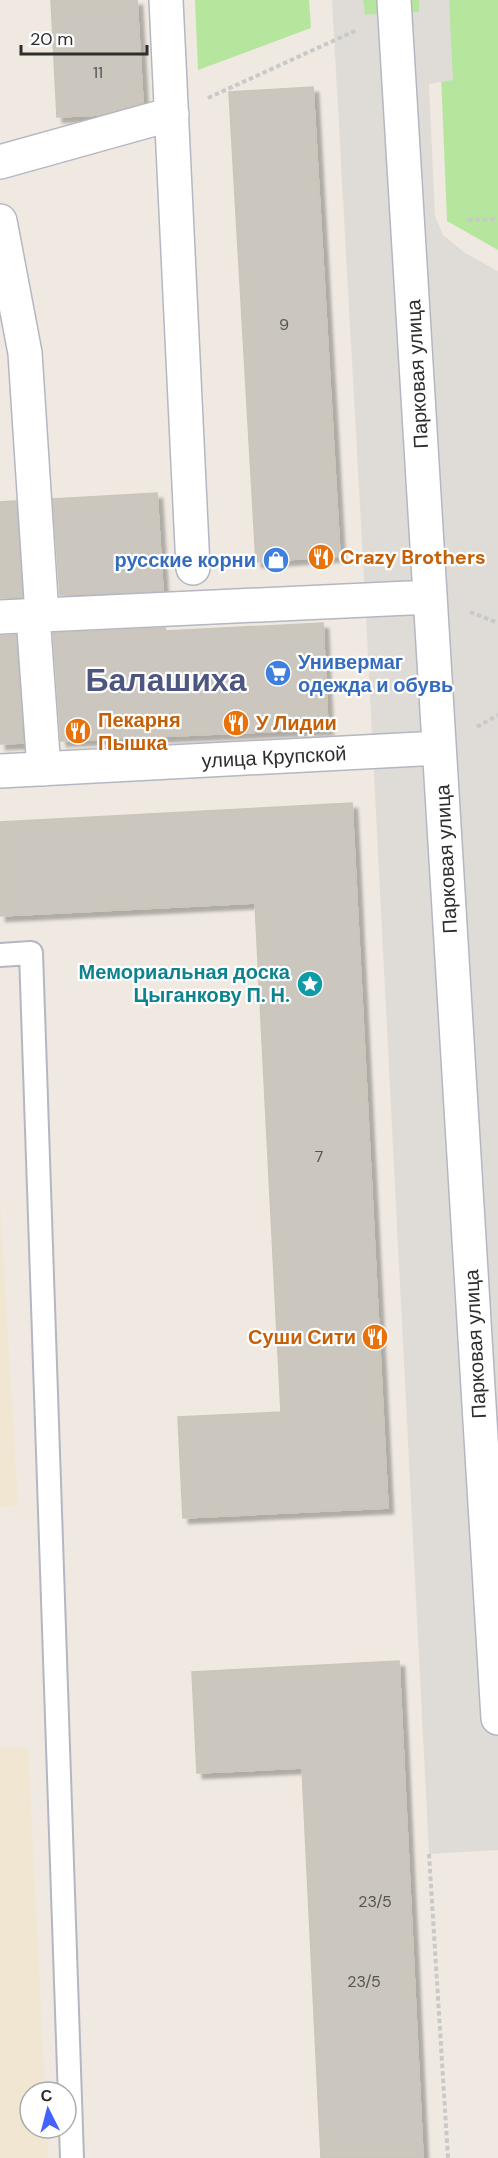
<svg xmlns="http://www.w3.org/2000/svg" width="498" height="2158" font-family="'DM Sans',sans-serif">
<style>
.education{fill:#f0e6d1}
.green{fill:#b6e59e}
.plaza{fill:#dfdcd8}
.building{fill:#cbc7bf;stroke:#cbc5ba;stroke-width:1.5;filter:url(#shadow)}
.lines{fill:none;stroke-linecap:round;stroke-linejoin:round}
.service-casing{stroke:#b4b7c1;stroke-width:26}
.pedestrian-casing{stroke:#b4b7c1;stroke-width:36}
.minor-casing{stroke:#b4b7c1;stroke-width:36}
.path{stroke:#c9c9c9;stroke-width:4;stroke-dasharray:4.5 3;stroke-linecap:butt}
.service{stroke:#fff;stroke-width:22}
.pedestrian{stroke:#fff;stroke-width:33}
.minor{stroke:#fff;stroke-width:33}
.labels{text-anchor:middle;stroke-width:4.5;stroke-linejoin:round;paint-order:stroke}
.number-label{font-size:16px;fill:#555452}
.street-label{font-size:20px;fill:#2e2e2e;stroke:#fff}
.food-label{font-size:20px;font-weight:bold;fill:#c56008;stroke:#fff;text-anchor:start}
.shop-label{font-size:20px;font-weight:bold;fill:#366cbe;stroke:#fff;text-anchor:end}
.culture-label{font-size:20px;font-weight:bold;fill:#0d838f;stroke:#fff;text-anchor:end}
.town-label{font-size:32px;font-weight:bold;fill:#4d5680;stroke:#fff}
</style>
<defs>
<filter id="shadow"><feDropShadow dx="5.5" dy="5.5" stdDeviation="1.5" flood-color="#0004"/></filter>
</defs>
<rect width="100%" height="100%" fill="#efe9e1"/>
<path class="education" d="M0,1202l18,304 -18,1z
M28,1747l17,345h-15v36h17l1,30h-48v-410z"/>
<path class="green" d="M195,0h114l2,28 -113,42z
M363,0h56l1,12 -56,3z
M438,0h60v250l-51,-29z"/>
<path class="plaza" d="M332,0h31l2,15 54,-3v-12h30l4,80 -24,4 6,132 8,19 22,18 33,18v1579l-69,4 -65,-1276z"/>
<path class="building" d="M51,0h86l6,103 -43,12 -43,2z
M313,87l27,469 -84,6 -27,-470z
M157,493l6,98 -103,4 -7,-96z
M16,501l6,96 -22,1v-96z
M323,623l5,106 -267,12 -8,-108 112,-5 1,3z
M16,635l7,108 -23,1v-108z
M352,803l36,705 -205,10 -5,-101 103,-5 -26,-509 -255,13v-94z
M399,1661l24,497h-102l-19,-390 -105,5 -5,-101z"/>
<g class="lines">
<defs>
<path id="service" d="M0,955l31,-2 41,1205"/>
<path id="pedestrian" d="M394,0l104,1718
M33,616l11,153
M0,617l430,-20
M0,771l439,-23"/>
<path id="minor" d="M166,0l27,568
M0,162l172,-48
M0,221l25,132 17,262"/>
</defs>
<use href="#service" class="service-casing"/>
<use href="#pedestrian" class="pedestrian-casing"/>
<use href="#minor" class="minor-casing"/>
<path class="path" d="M208,98l149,-68
M468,220l30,-1
M470,612l28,11
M477,727l21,-12
M429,1854l19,304"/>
<use href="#service" class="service"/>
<use href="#pedestrian" class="pedestrian"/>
<use href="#minor" class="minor"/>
</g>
<defs>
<symbol id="restaurant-disc" viewBox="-11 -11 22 22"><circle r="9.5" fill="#e8710a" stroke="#fff"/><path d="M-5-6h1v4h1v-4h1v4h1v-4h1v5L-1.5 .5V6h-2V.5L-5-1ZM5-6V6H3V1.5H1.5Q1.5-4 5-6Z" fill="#fff"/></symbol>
<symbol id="shop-disc" viewBox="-11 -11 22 22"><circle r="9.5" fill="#3f7fe0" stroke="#fff"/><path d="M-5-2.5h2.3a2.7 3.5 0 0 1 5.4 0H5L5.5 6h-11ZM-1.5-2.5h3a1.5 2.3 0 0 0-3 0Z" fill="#fff"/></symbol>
<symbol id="supermarket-disc" viewBox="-11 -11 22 22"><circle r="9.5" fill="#3f7fe0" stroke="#fff"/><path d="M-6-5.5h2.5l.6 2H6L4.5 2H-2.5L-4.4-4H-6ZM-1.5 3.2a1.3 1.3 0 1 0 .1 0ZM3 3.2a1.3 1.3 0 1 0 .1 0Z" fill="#fff"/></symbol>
<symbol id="sight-disc" viewBox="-11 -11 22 22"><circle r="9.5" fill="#0f9aa8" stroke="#fff"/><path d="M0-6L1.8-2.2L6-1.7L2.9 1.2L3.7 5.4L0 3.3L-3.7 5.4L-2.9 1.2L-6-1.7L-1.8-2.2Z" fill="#fff"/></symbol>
</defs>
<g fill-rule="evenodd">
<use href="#restaurant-disc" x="306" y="542" width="30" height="30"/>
<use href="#shop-disc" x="261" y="545" width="30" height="30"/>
<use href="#supermarket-disc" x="263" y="658" width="30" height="30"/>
<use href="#restaurant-disc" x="221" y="708" width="30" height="30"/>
<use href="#restaurant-disc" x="63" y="716" width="30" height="30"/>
<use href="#sight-disc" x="295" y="969" width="30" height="30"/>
<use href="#restaurant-disc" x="360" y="1322" width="30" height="30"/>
</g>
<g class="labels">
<g class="number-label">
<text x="98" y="78">11</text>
<text x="284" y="330">9</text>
<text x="319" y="1162">7</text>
<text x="375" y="1907">23/5</text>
<text x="364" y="1987">23/5</text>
</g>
<g class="street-label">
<text transform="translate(417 374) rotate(-93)" y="7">Парковая улица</text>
<text transform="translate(274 757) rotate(-3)" y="7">улица Крупской</text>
<text transform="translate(446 859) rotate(-93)" y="7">Парковая улица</text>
<text transform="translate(475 1344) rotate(-93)" y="7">Парковая улица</text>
</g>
<g class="food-label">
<text x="340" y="564">Crazy Brothers</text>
<text x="98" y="727">Пекарня<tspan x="98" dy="23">Пышка</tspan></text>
<text x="256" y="730">У Лидии</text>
<text x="356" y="1344" text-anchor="end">Суши Сити</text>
</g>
<g class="shop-label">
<text x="256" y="567">русские корни</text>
<text x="298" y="669" text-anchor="start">Универмаг<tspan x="298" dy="23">одежда и обувь</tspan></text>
</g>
<g class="culture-label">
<text x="290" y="979">Мемориальная доска<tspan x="290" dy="23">Цыганкову П. Н.</tspan></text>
</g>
<g class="town-label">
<text x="166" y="691">Балашиха</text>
</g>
</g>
<g transform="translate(48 2110) rotate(354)"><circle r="28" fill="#ffffff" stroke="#ababab" stroke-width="1.5"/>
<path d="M0-4.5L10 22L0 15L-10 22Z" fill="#4264fb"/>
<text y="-9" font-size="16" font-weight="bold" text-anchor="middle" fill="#2e2e2e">С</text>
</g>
<path d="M21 45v9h126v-9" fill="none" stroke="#2e2e2e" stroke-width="3"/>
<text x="30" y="45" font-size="18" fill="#2e2e2e" stroke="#ffffff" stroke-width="4.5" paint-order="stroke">20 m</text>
</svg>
